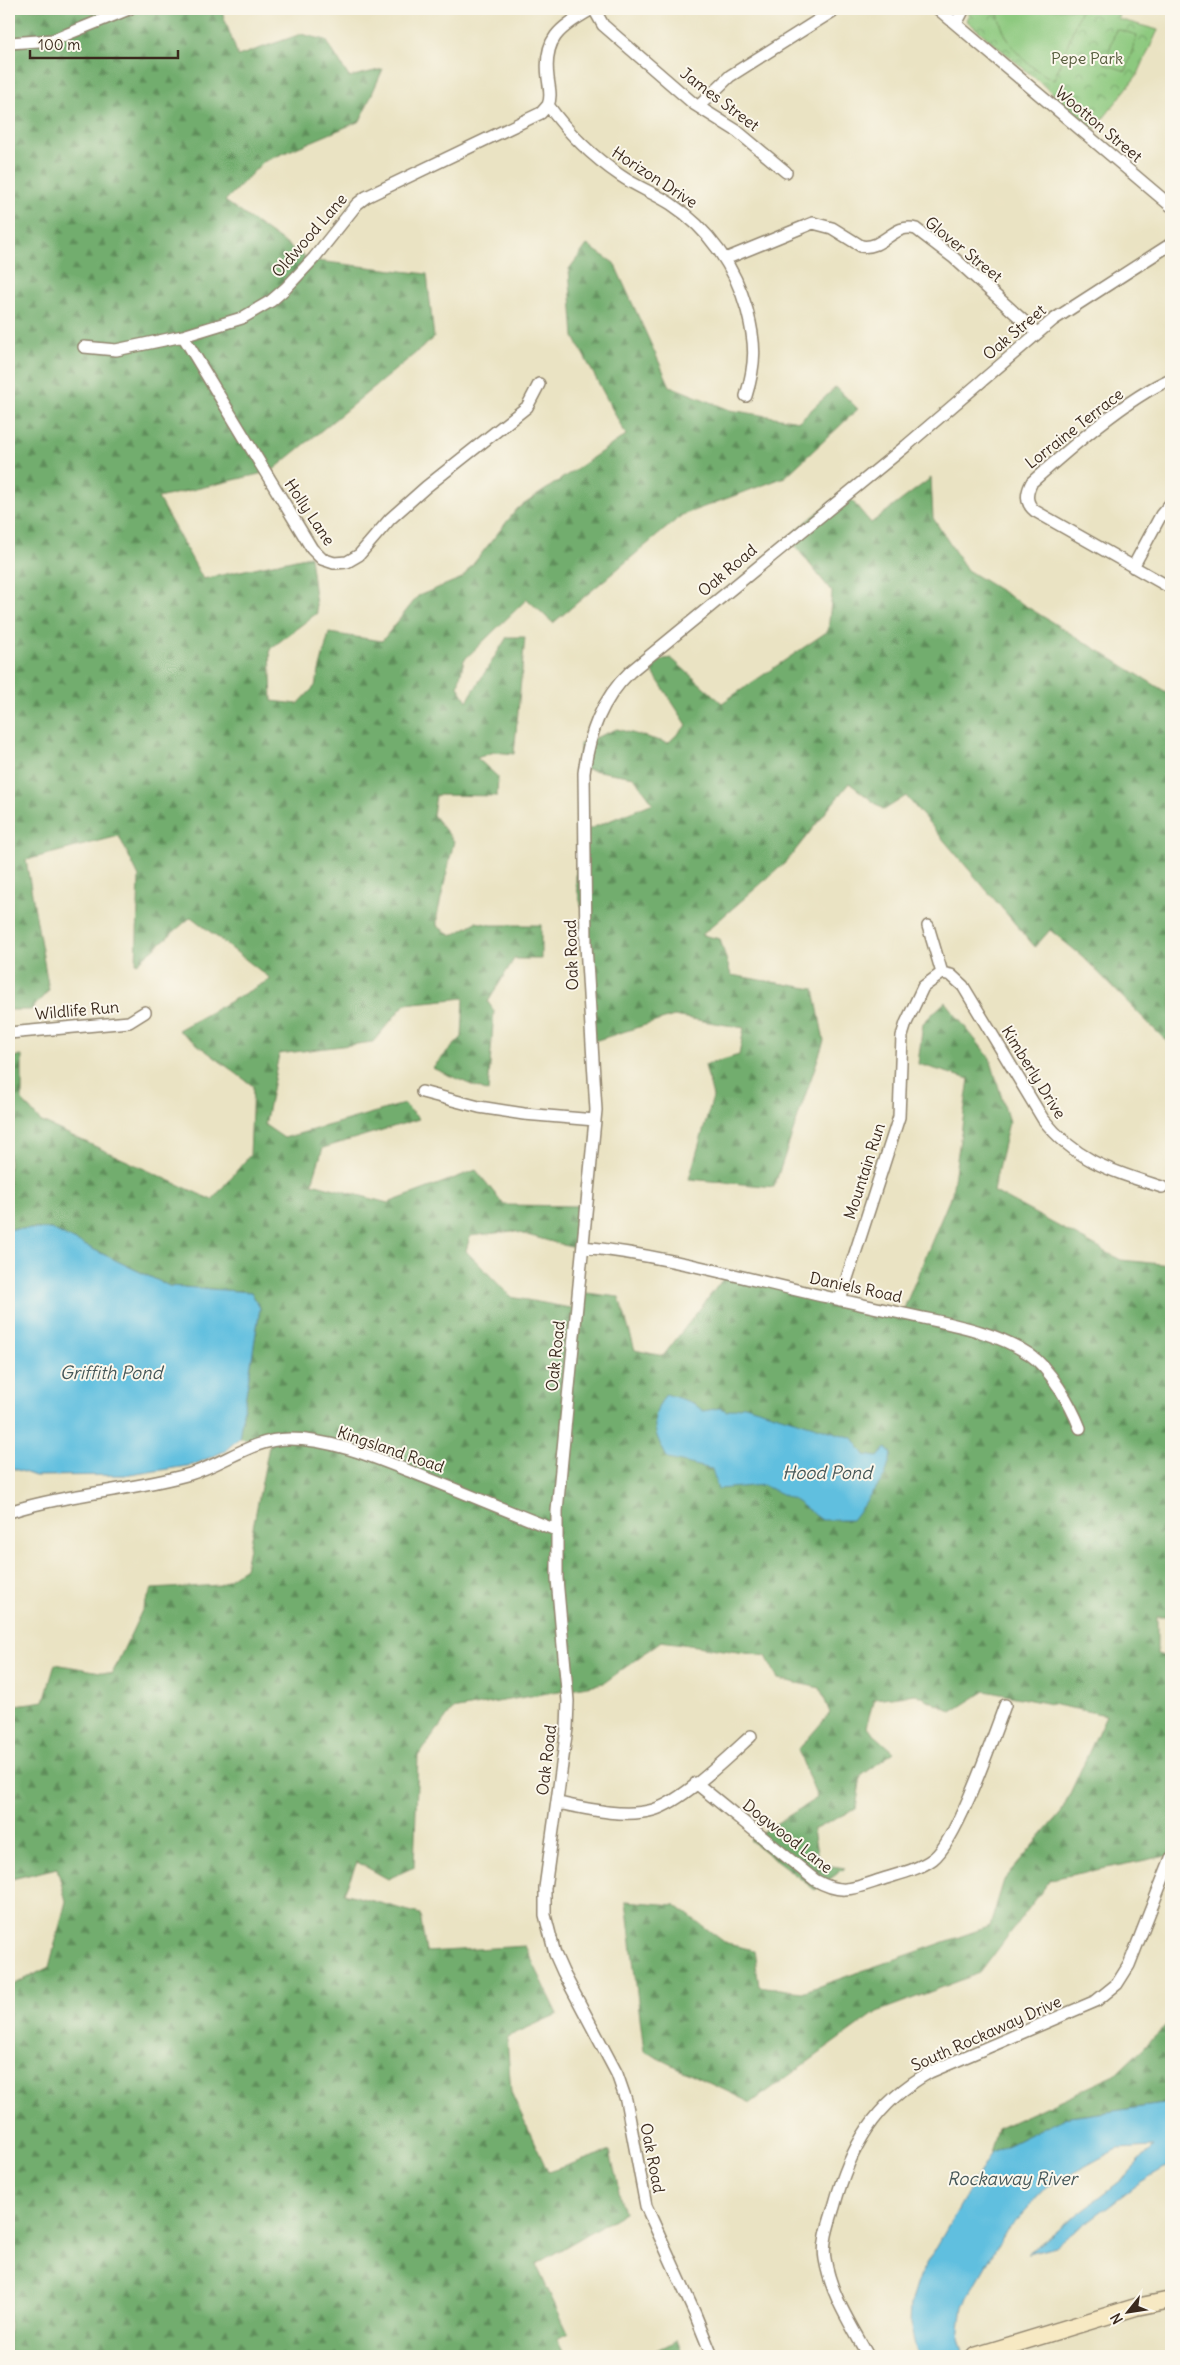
<svg xmlns="http://www.w3.org/2000/svg" width="1180" height="2365" font-family="Delius,sans-serif">
<style>
.forest{fill:url(#forest-firs);stroke:#566c46}
.park{fill:url(#park-crowns);stroke:#647a4e}
.pitch{fill:#8dc97f;stroke:#647a4e}
.water{fill:#61bfdf;stroke:#4e747e}
.lines{fill:none;stroke-linecap:round;stroke-linejoin:round}
.street-casing{stroke:#928670;stroke-width:14}
.secondary-casing{stroke:#928670;stroke-width:19}
.street{stroke:#fff;stroke-width:11}
.secondary{stroke:#f7e9c3;stroke-width:16}
.labels{text-anchor:middle;stroke-width:4;stroke-linejoin:round;paint-order:stroke}
.park-label{font-size:16px;fill:#545a3b;stroke:#fbf7ec}
.street-label{font-size:16px;fill:#3b2a1e;stroke:#fbf7ec}
.water-label{font-size:18px;font-style:italic;fill:#465758;stroke:#fbf7ec}
</style>
<defs>
<pattern id="forest-firs" width="22" height="20" patternUnits="userSpaceOnUse" patternTransform="scale(1.25)"><rect width="22" height="20" fill="#72ad6e"/><path d="M5 1l3.5 6h-7zM16 11l3.5 6h-7z" fill="#5f8d5a"/></pattern>
<pattern id="park-crowns" width="20" height="18" patternUnits="userSpaceOnUse" patternTransform="scale(1.25)"><rect width="20" height="18" fill="#8dc97f"/><path d="M2 6a3 3 0 1 1 6 0M12 15a3 3 0 1 1 6 0" fill="none" stroke="#74a367"/></pattern>
</defs>
<rect width="100%" height="100%" fill="#fbf7ec"/>
<filter id="ink" filterUnits="userSpaceOnUse"><feTurbulence type="fractalNoise" baseFrequency=".02" numOctaves="2"/><feDisplacementMap in="SourceGraphic" scale="10" xChannelSelector="R" yChannelSelector="G"/><feConvolveMatrix kernelMatrix="1 2 1 2 8 2 1 2 1" color-interpolation-filters="sRGB"/></filter>
<filter id="wash" filterUnits="userSpaceOnUse"><feTurbulence type="fractalNoise" baseFrequency=".0096" numOctaves="4" result="noise"/><feDisplacementMap in="SourceGraphic" scale="20" xChannelSelector="R" yChannelSelector="G"/><feGaussianBlur stdDeviation="1.12" result="paint"/><feColorMatrix in="noise" values="0 0 0 0 0 0 0 0 0 0 0 0 0 0 0 0 0 1.4 0 .05"/><feComposite in="paint" operator="in"/></filter>
<g filter="url(#wash)">
<rect width="100%" height="100%" fill="#eae3c3"/>
<path class="forest" d="M9,9h212l17,47 63,-22 25,6 23,37 34,-8 -23,52 -97,41 -38,39 84,59 118,14 7,64 -162,133 -114,27 45,81 107,-23 7,57 -47,36 2,52 26,3 17,-18 14,-53 53,8 36,-45 44,-18 55,-69 109,-74 -52,-98 -5,-68 18,-24 27,18 56,123 60,24 69,11 37,-34 22,22 -73,68 -103,38 -129,108 -26,-24 -63,61 -6,26 9,15 40,-64h18l-11,117 -20,-2 -17,6 21,19 -1,19 -61,-1 -3,20 21,26 -17,75v10l15,10 24,-14 15,3h50v34h-27l-26,43 6,9 -6,81 -56,-24 30,-31 2,-39 -59,6 -32,38 -94,12 -14,71 19,13 120,-34 15,15 -96,29 -11,35 76,20 88,-33 28,35 82,1 -5,44 -68,-19 -43,5 -4,15 45,46 65,12 2,-17 41,5 16,53 28,6 63,-81 176,38 50,-120 17,-114 -51,-15 5,-41 22,-21 45,56 19,64 -16,69 128,69 50,5v352h-14v37l14,4v197l-120,24 -71,94 -103,39 -126,91 -107,-52 -18,-150 49,4 52,39 27,6 5,36 43,6 188,-66 14,-46 57,-67 45,-98 -121,-24 -33,21 -36,-18 -42,5 -8,28 28,25 -33,24 -5,33 -43,21 6,34 26,4 -30,22 -65,-50 67,-42 -19,-48 32,-37 -10,-25 -42,-9 -12,-23 -105,-15 -57,42 -152,27 -34,46 -4,111 -26,12 -31,-17 -13,31 76,21 6,38 99,-6 33,68 -51,23 4,55 37,80 62,-21 14,62 -88,51 32,69 -11,6 9,17h-557v-369l40,-20 17,-66 -9,-33 -45,11 -3,4v-177l35,-5 11,-37 57,10 40,-85 68,-4 25,-17 25,-127 -31,-3 21,-130 -9,-16 -82,-6 -118,-57h-42v-172l13,-1v44l18,21 172,79 38,-45 3,-69 -75,-56 93,-51 -80,-62 -55,47 3,-87 -20,-41 -93,24 23,130 -18,20h-22z
M931,478l2,40 34,52 204,125v351l-89,-90 -32,-26 -15,17 -129,-151 -22,14 -35,-27 -63,79 -84,73 18,4 11,36 83,14 10,52 -50,146 -85,-8 24,-82 -8,-32 34,-10 5,-27 -70,-12 -83,26 -3,-108 -12,-50 1,-50 76,-31 -19,-26 -54,-9v-24l37,-15 51,14 19,-18 -41,-63 25,-4 51,45 106,-72 4,-39 -44,-55 56,-46 27,32z
M1168,2024h3v79l-108,15 -73,36 7,-25 118,-54z
M677,2340l6,16h-39z"/>
<path class="park" d="M971,9h149l-2,10 40,11 -20,44 -43,55 -129,-109z"/>
<path class="pitch" d="M997,9h84l-27,71c-31,-15 -51,-38 -57,-71z
M1116,29l21,6 -11,36 -21,-7z"/>
<path class="water" d="M9,1229h42l118,57 82,6 9,16 -21,130 -14,13 -32,14 -63,10 -95,1 -26,-9z
M666,1394l27,9 10,8 17,-3 7,3 18,-6 108,33 12,17 13,2 8,-9 6,5 -7,23 -33,44h-30l-26,-19 -33,-16 -45,4 -6,-20 -44,-10c-14,-25 -20,-40 -2,-65z
M1171,2103v61l-32,19 -84,63 -27,7 96,-75 29,-31 -36,2 -70,38 -40,42 -44,77 -4,31 5,19h-44l-4,-6 -6,-26 1,-21 8,-26 71,-123 73,-36z"/>
</g>
<g filter="url(#ink)">
<g class="lines">
<defs>
<path id="street" d="M592,9c-32,19 -49,28 -44,69 1,9 4,19 0,27 20,28 45,52 73,71 16,11 35,18 50,28 38,25 64,63 76,106 9,34 9,53 -1,86
M594,9l9,16 91,79 43,27 49,41
M938,9l233,197
M956,24l8,-15
M9,43l44,-3 76,-31
M699,106l31,-30 106,-67
M725,259l88,-36 19,5 29,18c23,4 33,-24 55,-17l38,29 83,75
M183,336l129,213 10,10 12,4 13,-1 12,-7 31,-36 36,-32 101,-80 12,-23
M84,347l32,3 67,-14 59,-18 29,-17 15,-13 28,-30 43,-54 9,-7 175,-84 7,-8
M1171,379c-43,18 -103,71 -139,103 -6,11 -7,21 3,29l136,77
M1133,567l28,-52 10,-12
M928,926l14,47
M942,973l9,2 12,11 80,133c34,43 69,52 119,68
M9,1033l120,-11 16,-10
M422,1092l57,15 45,7 71,6
M583,1247c82,8 163,32 244,50 32,7 64,14 96,21 37,8 74,15 106,36 21,14 42,51 51,74
M840,1300l59,-183 3,-81 4,-13 17,-36 19,-14
M9,1512c59,-19 122,-21 181,-38 34,-10 62,-35 99,-35 41,0 82,17 120,32 49,19 98,40 147,59
M696,1783l119,97c26,15 38,9 65,0 18,-6 38,-10 53,-21 24,-18 60,-122 72,-154
M558,1803c29,6 66,15 95,7 29,-8 76,-54 98,-74
M712,2356l-17,-42 -49,-108 -20,-106 -9,-26 -54,-102 -8,-18 -10,-39v-27l22,-160 1,-27 -11,-122v-68l39,-401 -10,-165 -2,-172c5,-39 17,-73 46,-101l276,-226 147,-126 118,-76
M868,2356c-17,-31 -37,-61 -43,-97 -3,-16 4,-36 9,-52 16,-60 41,-104 96,-135l166,-71 21,-17 12,-19 42,-107"/>
<path id="secondary" d="M975,2356l161,-49 35,-7"/>
</defs>
<use href="#street" class="street-casing"/>
<use href="#secondary" class="secondary-casing"/>
<use href="#street" class="street"/>
<use href="#secondary" class="secondary"/>
</g>
</g>
<g class="labels">
<g class="park-label">
<text x="1087" y="64">Pepe Park</text>
</g>
<g class="street-label">
<text transform="translate(720 99) rotate(37)" y="6">James Street</text>
<text transform="translate(1099 124) rotate(40)" y="6">Wootton Street</text>
<text transform="translate(655 177) rotate(33)" y="6">Horizon Drive</text>
<text transform="translate(309 235) rotate(-49)" y="6">Oldwood Lane</text>
<text transform="translate(964 249) rotate(39)" y="6">Glover Street</text>
<text transform="translate(1014 332) rotate(-40)" y="6">Oak Street</text>
<text transform="translate(1074 428) rotate(-38)" y="6">Lorraine Terrace</text>
<text transform="translate(310 512) rotate(56)" y="6">Holly Lane</text>
<text transform="translate(727 570) rotate(-40)" y="6">Oak Road</text>
<text transform="translate(571 955) rotate(-92)" y="6">Oak Road</text>
<text transform="translate(77 1010) rotate(-5)" y="6">Wildlife Run</text>
<text transform="translate(1034 1072) rotate(58)" y="6">Kimberly Drive</text>
<text transform="translate(864 1171) rotate(-72)" y="6">Mountain Run</text>
<text transform="translate(856 1287) rotate(12)" y="6">Daniels Road</text>
<text transform="translate(555 1356) rotate(-84)" y="6">Oak Road</text>
<text transform="translate(391 1449) rotate(19)" y="6">Kingsland Road</text>
<text transform="translate(546 1760) rotate(-83)" y="6">Oak Road</text>
<text transform="translate(788 1836) rotate(38)" y="6">Dogwood Lane</text>
<text transform="translate(986 2033) rotate(-24)" y="6">South Rockaway Drive</text>
<text transform="translate(653 2158) rotate(79)" y="6">Oak Road</text>
</g>
<g class="water-label">
<text x="111" y="1379">Griffith Pond</text>
<text x="827" y="1479">Hood Pond</text>
<text x="1012" y="2185">Rockaway River</text>
</g>
</g>
<rect width="1180" height="2365" fill="none" stroke="#fbf7ec" stroke-width="30"/>
<g transform="translate(1128 2312) rotate(240)" stroke="#fbf7ec" stroke-width="4" paint-order="stroke">
<path d="M0-4L9 19L0 12L-9 19Z" fill="#3b2a1e"/>
<text y="-8" font-size="14" font-weight="bold" text-anchor="middle" fill="#3b2a1e">N</text>
</g>
<path d="M30 50v8h148v-8" fill="none" stroke="#3b2a1e" stroke-width="2.5"/>
<text x="38" y="50" font-size="15" fill="#3b2a1e" stroke="#fbf7ec" stroke-width="4" paint-order="stroke">100 m</text>
</svg>
